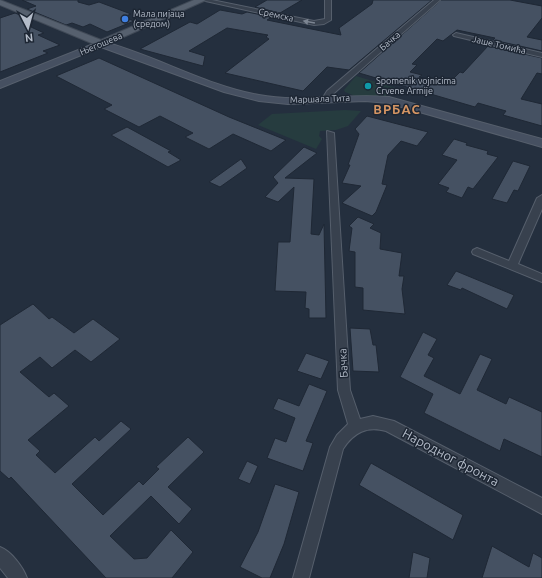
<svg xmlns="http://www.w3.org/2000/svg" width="542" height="578" font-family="Ubuntu,sans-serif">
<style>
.green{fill:#263c3f}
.building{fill:#455162;stroke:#1f2835}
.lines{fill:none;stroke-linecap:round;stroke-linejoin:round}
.street-casing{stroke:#565f6c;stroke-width:2}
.secondary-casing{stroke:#565f6c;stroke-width:2}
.primary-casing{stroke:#414a57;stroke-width:2}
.street{fill:#38414e;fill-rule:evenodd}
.secondary{fill:#465061;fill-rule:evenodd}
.primary{fill:#56606e;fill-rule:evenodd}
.oneway{fill:#7c8592}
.shop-dot{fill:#3f7fe0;stroke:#1d2633;stroke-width:1.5}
.culture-dot{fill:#0f9aa8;stroke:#1d2633;stroke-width:1.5}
.labels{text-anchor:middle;stroke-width:3;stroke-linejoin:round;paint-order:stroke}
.far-poi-label{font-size:9px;fill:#b4bcc9;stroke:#1d2633;text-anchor:start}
.far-street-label{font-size:9px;fill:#b4bcc9;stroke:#1d2633}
.street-label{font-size:11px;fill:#b4bcc9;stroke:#1d2633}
.far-district-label{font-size:13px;font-weight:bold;letter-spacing:1px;fill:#d59563;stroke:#1d2633}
.near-street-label{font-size:13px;fill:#b4bcc9;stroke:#1d2633}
</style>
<rect width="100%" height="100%" fill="#242f3e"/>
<path class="green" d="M356,76l40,12 -10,8h-31l-10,-4 -1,-2z
M345,110l16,1 -13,15 -12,4 -16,1 -1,5 3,3 -6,10 -58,-24 14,-11z"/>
<path class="building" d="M22,0h56v2l11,3 10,-3 32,12 -8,3 11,4 -27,11 -17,-8 -7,3 -11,-4 -6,2 -39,-16 9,-3z
M267,0h35l-22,13 -25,-6z
M373,0h59l-83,70 -22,-3 -24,24 -78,-18 44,-34 -3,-2 2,-2 -41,-7 -38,23 16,5 -2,10 -63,-17 50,-27 7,2 23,-14 22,4 5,-2 25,5 -5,3 74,15 -2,-7 33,-24z
M441,0h69l32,6v12l-15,19 15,3v11l-49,-11 2,-2 -38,-8 -14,11 -6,-2 -25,25 5,1 -7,7 12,3 -3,2 28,8 13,-13 3,1 25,-27 54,12v16l-5,-1 -16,26 21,5v22l-39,-11 3,-4 -28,-8 -3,4 -116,-34z
M15,13l18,7 -2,7 13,6 -6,2 22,10 -17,6 5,2 -48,19v-54z
M99,58l130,59 57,23 -15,11 -38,-17 -24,15 -24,-12 8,-4 -33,-17 -21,11 -35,-18 8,-4 -56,-29z
M367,116l61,16 -11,14 -16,-5 -13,14 -6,29 5,1 -11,27 -4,4 -30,-13 19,-17 -19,-3 8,-18h-2l11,-31 -4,-5z
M127,127l44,24 -3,1 13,8 -13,7 -57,-32z
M454,139l13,4 -1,2 22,6 -1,3 11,3 -25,32 -5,-2 -6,11 -16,-6 3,-4 -11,-4 19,-24 -15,-5z
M304,147l13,6 -32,25 29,1 -3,55 8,1 5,-11 2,94h-17v-9l-4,-1 1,-16 -31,-1 3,-49h12l4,-55 -16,15 -13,-5 13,-14 -5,-6z
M241,159l6,9 -27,19 -11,-5z
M513,161l17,5 -12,25 -4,-1 -7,13 -15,-4z
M358,217l16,7 -4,4 11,5 -1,16 22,4 -3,23h5l-2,13 3,25 -42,-4v-22l-8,-1v-35l-6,-1 3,-23 -3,-2z
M456,271l58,24 -7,14 -45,-21 -1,2 -14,-5z
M33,304l16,15 3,-2 22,16 19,-14 27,20 -29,23 -16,-12 -23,18 -12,-11 -20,15 29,25 5,-4 15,13 -41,34 12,11 -4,4 19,18 40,-36 4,4 22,-20 10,8 -59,55 31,31 36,-34 4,4 16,-16 -3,-2 32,-30 16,15 -36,35 24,22 -13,15 -28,-28 -41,40 24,23 13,-1 24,-28 22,22 -21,26h-66l-95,-101 -2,2 -9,-8v-146z
M350,328l20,1 3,16h3l3,27 -26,-1z
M423,332l14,7 -9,16 6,3 -10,18 36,18 20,-40 12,5 -15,31 29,14 3,-7 33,15v45l-38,-18 -4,12 -76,-38 9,-19 -33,-17z
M306,353l23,8 -8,18 -24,-8z
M309,384l18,7 -21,50 7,2 -10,28 -36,-13 8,-20 11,4 9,-24 -22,-9 5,-11 21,8z
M247,461l11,5 -8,18 -12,-5z
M371,463l92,52 -10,25 -94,-55z
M275,484l24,8 -15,52 -14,34h-8l-22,-11 18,-35z
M492,546l37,21 4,-14 9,5v20h-60z
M413,552l17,6 -3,20h-18z"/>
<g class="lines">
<defs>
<path id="street" d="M201,0h11l102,21 11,-2v-19h6v20l-7,4 -10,1z
M434,0h6l-107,94 -4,7h-6l-1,-2 5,-8z
M456,33l86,20v4l-88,-21 -1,-1z
M327,131l7,2 16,257 10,29 13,-3 21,5 148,77v16l-156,-83c-19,-5 -32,1 -43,18l-34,129h-16l37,-131 7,-12 11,-11 -10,-34z
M542,195v14l-24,55 24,10v8l-69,-28 -1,-2 1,-2 4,-2 32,13 28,-63z
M0,547c11,4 23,20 27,31h-19l-8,-10z"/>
<path id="secondary" d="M101,41c54,14 103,44 158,54 42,8 87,-2 130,2l153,42v8l-154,-44 -23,-2 -77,3 -29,-3 -35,-9 -123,-45 -101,41v-7z"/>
<path id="primary" d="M0,0l101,40 93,-40h12l-105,47 -101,-42z"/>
</defs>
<use href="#street" class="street-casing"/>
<use href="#secondary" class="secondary-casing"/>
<use href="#primary" class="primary-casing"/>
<use href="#street" class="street"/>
<use href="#secondary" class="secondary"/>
<use href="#primary" class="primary"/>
</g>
<defs><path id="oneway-solid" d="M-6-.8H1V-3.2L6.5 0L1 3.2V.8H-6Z"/></defs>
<use class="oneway" href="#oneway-solid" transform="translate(309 22) rotate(-170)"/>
<circle class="shop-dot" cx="125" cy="19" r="4"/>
<circle class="culture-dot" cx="368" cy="86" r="4"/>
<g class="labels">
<g class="far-poi-label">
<text x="133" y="17">Мала пијаца<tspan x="133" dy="10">(средом)</tspan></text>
<text x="376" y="84">Spomenik vojnicima<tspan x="376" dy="10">Crvene Armije</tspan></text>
</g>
<g class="far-street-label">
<text transform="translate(276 15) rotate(12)" y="3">Сремска</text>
<text transform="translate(390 41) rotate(-41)" y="3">Бачка</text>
<text transform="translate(101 44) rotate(-23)" y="3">Његошева</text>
<text transform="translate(499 45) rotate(13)" y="3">Јаше Томића</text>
<text transform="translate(320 99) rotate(-2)" y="3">Маршала Тита</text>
</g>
<g class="street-label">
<text transform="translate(343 363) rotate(-93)" y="4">Бачка</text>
</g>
<g class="far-district-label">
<text x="397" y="114">ВРБАС</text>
</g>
<g class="near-street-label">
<text transform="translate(451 457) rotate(28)" y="5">Народног фронта</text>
</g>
</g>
<g transform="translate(28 28) rotate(174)" stroke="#1d2633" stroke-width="3" paint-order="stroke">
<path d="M0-3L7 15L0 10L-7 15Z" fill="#b4bcc9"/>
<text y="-6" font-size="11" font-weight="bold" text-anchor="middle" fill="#b4bcc9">N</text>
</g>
</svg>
